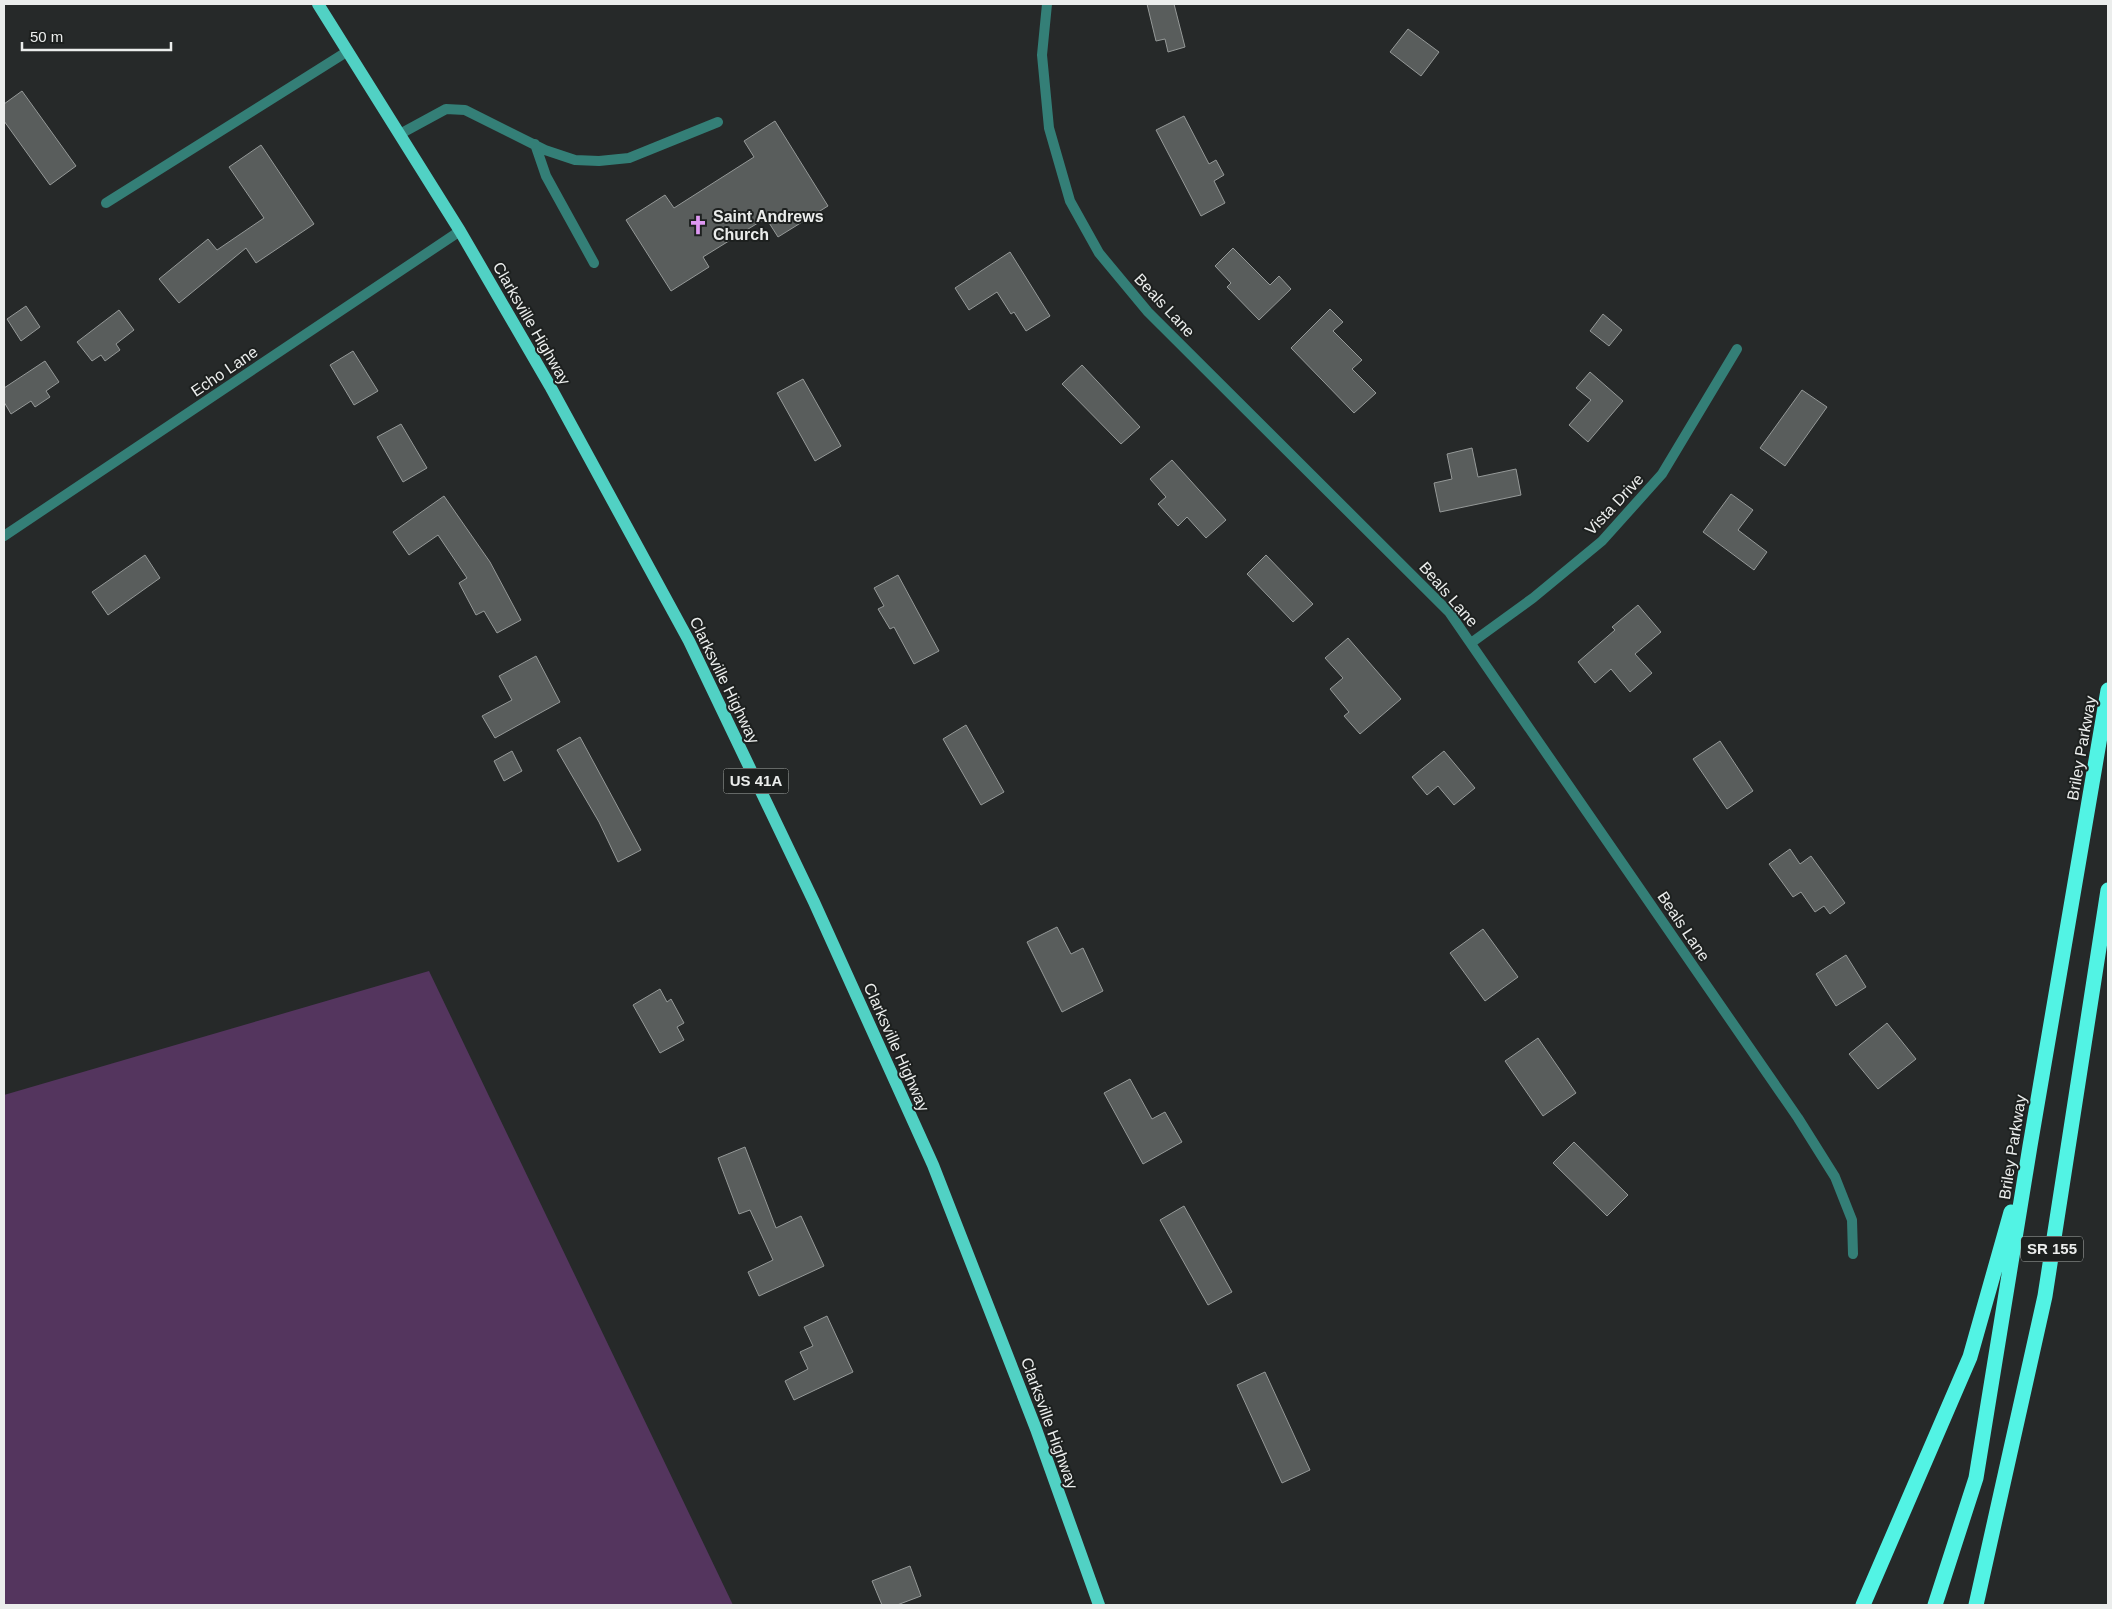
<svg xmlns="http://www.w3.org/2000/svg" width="2112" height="1609" font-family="Helvetica,sans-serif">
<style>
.green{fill:#54355e}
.building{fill:#595d5c;stroke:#959998}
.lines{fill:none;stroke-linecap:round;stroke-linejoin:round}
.lane{stroke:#347f77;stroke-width:10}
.street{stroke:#347f77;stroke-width:10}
.primary{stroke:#51d1c4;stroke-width:12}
.highway{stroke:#52f3e4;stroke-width:15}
.labels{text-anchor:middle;stroke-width:4;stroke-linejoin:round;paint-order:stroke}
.shield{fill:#1d201f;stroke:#adb0ae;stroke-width:1}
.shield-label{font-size:15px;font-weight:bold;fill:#ebedec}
.poi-label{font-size:16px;font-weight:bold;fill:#ebedec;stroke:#1d201f;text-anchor:start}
.street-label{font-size:16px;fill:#ebedec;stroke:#1d201f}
</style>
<rect width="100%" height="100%" fill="#262929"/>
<path class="green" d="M429,971l304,634h-729v-510z"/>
<path class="building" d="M1147,4h27l11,43 -17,5 -3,-13 -9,2z
M1408,29l31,23 -18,24 -31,-24z
M22,91l54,75 -26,19 -46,-64v-17z
M1184,116l25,48 7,-4 8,15 -10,6 11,22 -24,13 -45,-86z
M775,121l53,85 -50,31 -12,-19 -63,39 6,10 -38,24 -45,-71 39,-25 9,13 80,-51 -10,-16z
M261,145l53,79 -58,39 -10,-15 -67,55 -20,-24 49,-40 9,11 47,-32 -35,-51z
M1233,248l37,37 9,-9 12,13 -32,31 -32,-33 4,-4 -16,-17z
M1010,252l40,64 -24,15 -12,-19 -3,2 -14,-22 -28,18 -14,-22z
M26,306l14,21 -19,14 -14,-22z
M1330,309l13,13 -10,9 29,29 -10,9 24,24 -22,20 -63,-65z
M119,310l15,20 -18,14 4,6 -15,11 -4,-6 -9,6 -15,-19z
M1603,314l19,16 -13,16 -19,-15z
M353,351l25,40 -24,14 -24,-40z
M45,361l14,21 -13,9 4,6 -15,10 -4,-6 -20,13 -7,-12v-14z
M1082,365l58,62 -19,17 -59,-60z
M1590,372l33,29 -35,41 -19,-17 22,-25 -15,-12z
M803,379l38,67 -26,15 -38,-68z
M1802,390l25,17 -42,59 -25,-18z
M401,424l26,44 -24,14 -26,-45z
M1472,448l6,29 38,-8 5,26 -81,17 -6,-29 18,-4 -5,-25z
M1172,460l54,60 -20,18 -19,-21 -9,9 -20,-22 8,-7 -16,-18z
M1731,494l22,16 -15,20 29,22 -13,18 -51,-38z
M444,496l46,66 31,58 -24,13 -13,-22 -8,4 -17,-32 8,-5 -29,-43 -29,20 -16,-23z
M145,555l15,23 -52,37 -16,-23z
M1266,555l47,49 -20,18 -46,-48z
M898,575l41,76 -25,13 -20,-37 -4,2 -12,-20 6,-3 -10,-18z
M1638,605l23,27 -26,22 17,19 -22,19 -19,-23 -16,14 -17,-21 37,-32 -3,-3z
M1348,638l53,61 -41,35 -16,-18 5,-4 -19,-23 13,-11 -18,-20z
M536,656l24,46 -65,36 -13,-22 30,-16 -13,-24z
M966,725l38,67 -23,13 -38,-66z
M580,737l61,113 -23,12 -19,-40 -42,-72z
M1720,741l33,50 -26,18 -34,-50z
M512,751l10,20 -18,10 -10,-20z
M1444,751l31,37 -21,17 -16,-19 -11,9 -15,-18z
M1790,849l10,15 11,-8 34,47 -15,11 -6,-8 -9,6 -14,-20 -8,5 -24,-33z
M1057,927l14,27 12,-6 20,43 -41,21 -35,-70z
M1483,929l35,48 -33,24 -35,-48z
M1846,955l20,32 -30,19 -20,-32z
M660,989l7,13 4,-3 13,24 -7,4 7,13 -24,13 -27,-48z
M1887,1023l29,36 -38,30 -29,-35z
M1538,1038l38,55 -33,23 -38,-55z
M1130,1079l22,40 13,-7 17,30 -39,22 -39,-71z
M1574,1142l54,53 -21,21 -54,-53z
M745,1147l31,81 25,-12 23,50 -65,30 -11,-24 25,-12 -23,-50 -11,4 -21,-56z
M1184,1206l48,86 -24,13 -48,-85z
M827,1316l26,56 -59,28 -9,-19 23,-12 -8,-17 13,-6 -9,-19z
M1265,1372l45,98 -28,13 -45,-98z
M910,1566l11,30 -24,9h-15l-10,-24z"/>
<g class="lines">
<path class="lane" d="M400,134l46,-25 19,1 80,40 30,10 24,1 30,-3 89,-36
M535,144l11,32 48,87
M106,203l242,-152"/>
<path class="street" d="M1047,4l-5,51 7,73 21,73 29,52 49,59 301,300 349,506 37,59 17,43 1,34
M4,536l456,-305
M1471,643l62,-45 69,-57 60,-67 75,-125"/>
<path class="primary" d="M318,4l142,227 90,155 139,255 125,261 119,263 103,264 63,176"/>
<path class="highway" d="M1863,1605l107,-248 41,-145
M1935,1605l41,-127 54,-332 78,-456
M1976,1605l69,-309 63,-406"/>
</g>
<defs>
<symbol id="church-bare" viewBox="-9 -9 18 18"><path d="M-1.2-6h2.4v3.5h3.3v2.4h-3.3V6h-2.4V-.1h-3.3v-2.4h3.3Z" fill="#de98f2" stroke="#1d201f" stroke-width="2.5" paint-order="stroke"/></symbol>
</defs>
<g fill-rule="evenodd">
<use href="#church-bare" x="684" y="211" width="28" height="28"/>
</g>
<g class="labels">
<g class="shield">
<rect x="723.5" y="768.5" width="65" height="25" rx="4"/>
<rect x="2021" y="1236.5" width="62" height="25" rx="4"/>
</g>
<g class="shield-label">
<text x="756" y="786">US 41A</text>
<text x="2052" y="1254">SR 155</text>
</g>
<g class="poi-label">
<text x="713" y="222">Saint Andrews<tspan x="713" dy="18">Church</tspan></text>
</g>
<g class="street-label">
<text transform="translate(1165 305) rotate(47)" y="6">Beals Lane</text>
<text transform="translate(532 323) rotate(60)" y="6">Clarksville Highway</text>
<text transform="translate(224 371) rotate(-34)" y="6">Echo Lane</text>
<text transform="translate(1614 504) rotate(-47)" y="6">Vista Drive</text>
<text transform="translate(1449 594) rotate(49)" y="6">Beals Lane</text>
<text transform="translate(725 680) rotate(64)" y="6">Clarksville Highway</text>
<text transform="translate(2081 748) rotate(-80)" y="6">Briley Parkway</text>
<text transform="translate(1684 926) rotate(56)" y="6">Beals Lane</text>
<text transform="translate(897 1047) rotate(66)" y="6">Clarksville Highway</text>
<text transform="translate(2012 1147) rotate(-81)" y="6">Briley Parkway</text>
<text transform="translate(1050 1423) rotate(70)" y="6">Clarksville Highway</text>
</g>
</g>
<rect width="2112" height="1609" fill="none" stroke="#ebedec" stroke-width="10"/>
<path d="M22 42v8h149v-8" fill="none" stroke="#ebedec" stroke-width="2.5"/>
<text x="30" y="42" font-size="15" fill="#ebedec" stroke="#1d201f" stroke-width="4" paint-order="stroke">50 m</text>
</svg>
